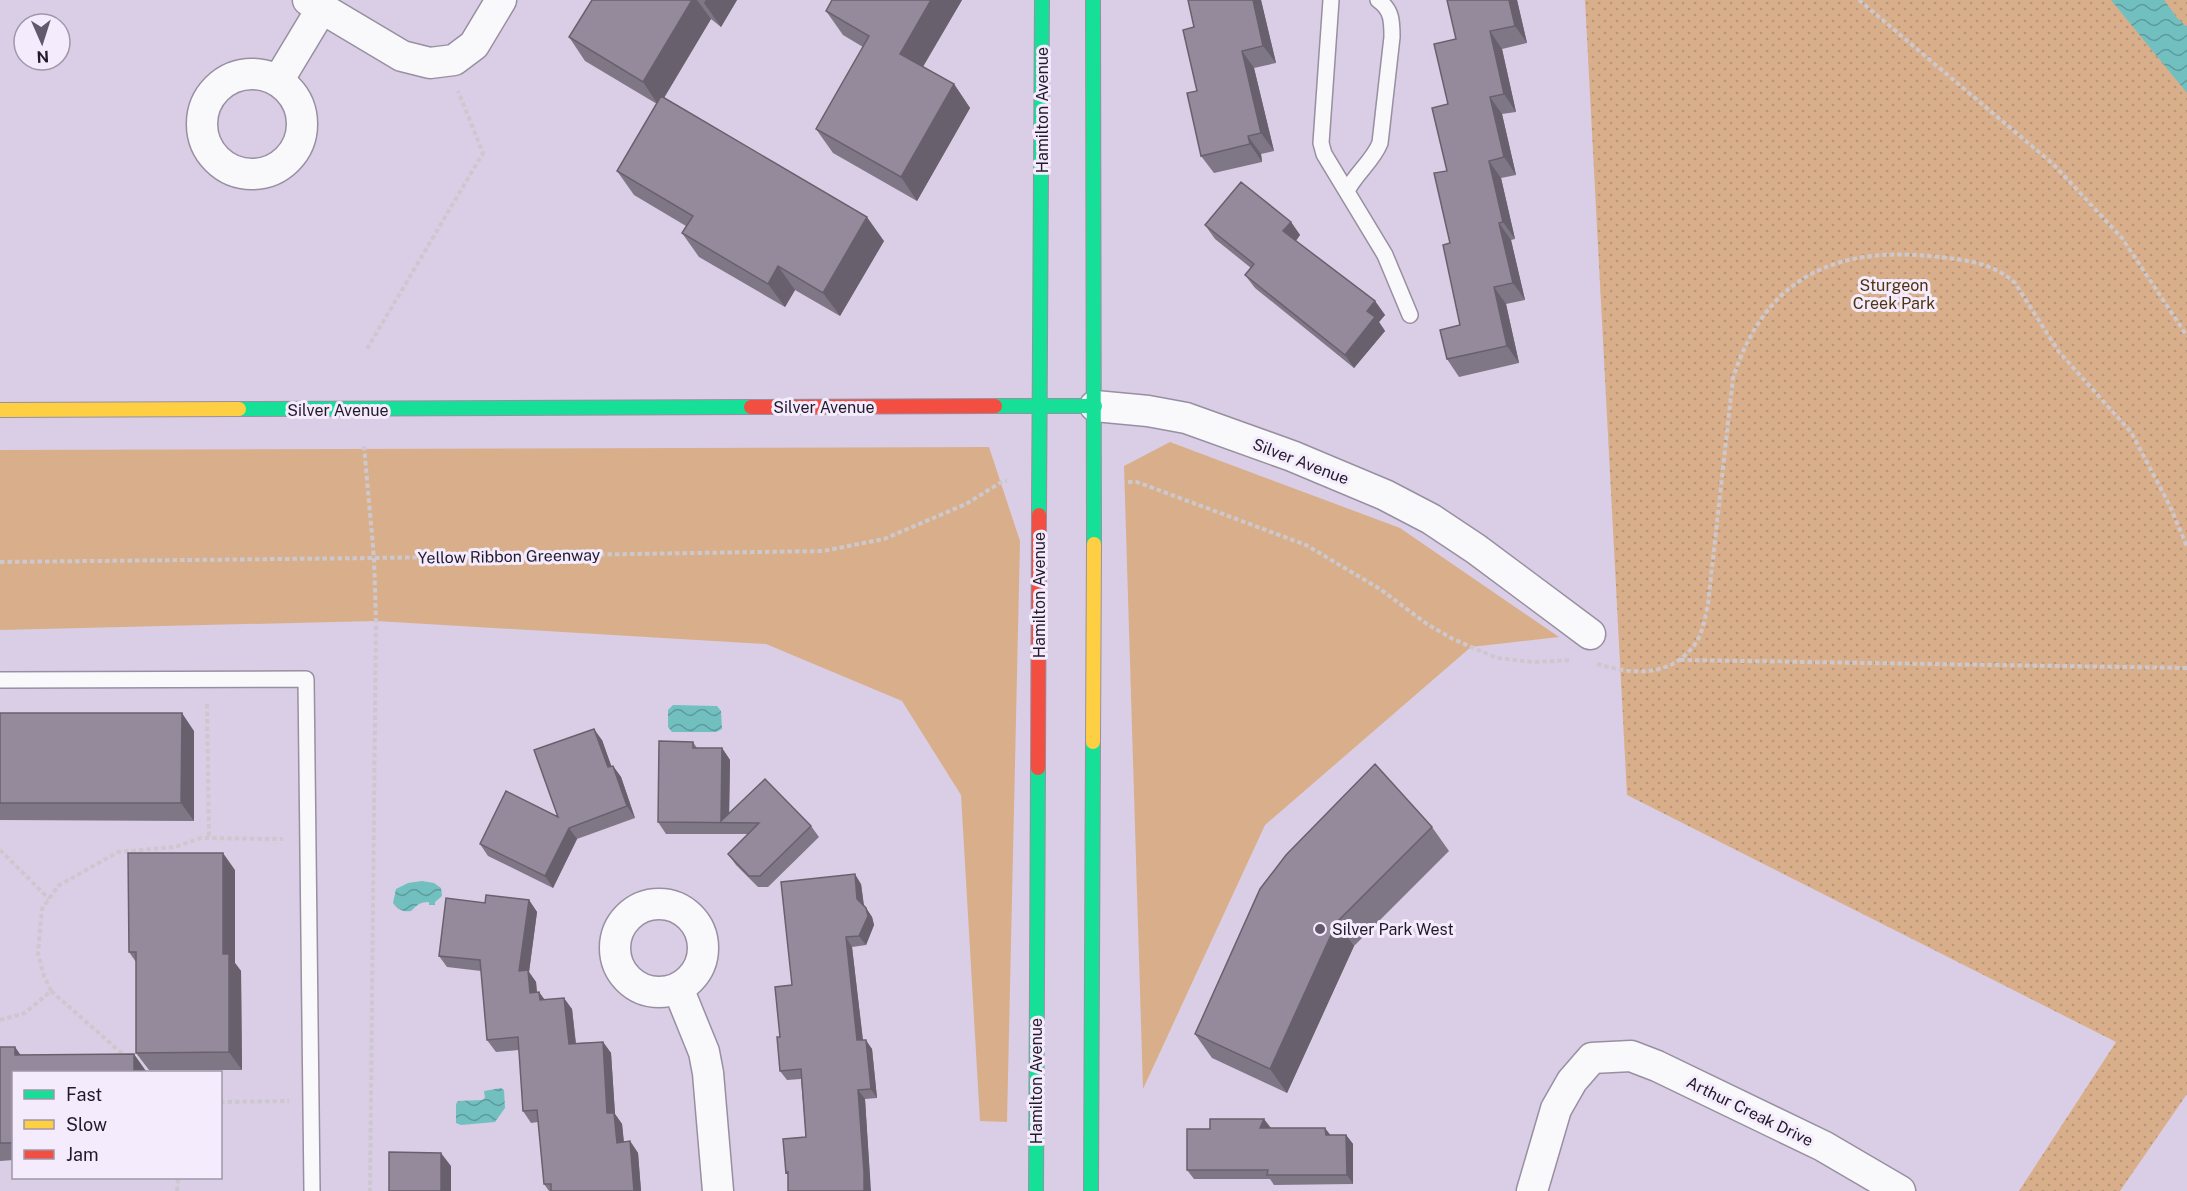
<svg xmlns="http://www.w3.org/2000/svg" width="2187" height="1191" font-family="'Public Sans',sans-serif">
<style>
.green{fill:#d9af8b}
.park{fill:url(#park-dots)}
.water{fill:url(#water-waves)}
.lines{fill:none;stroke-linecap:round;stroke-linejoin:round}
.lane-casing{stroke:#988fa1;stroke-width:18}
.street-casing{stroke:#988fa1;stroke-width:33}
.fast-casing{stroke:#988fa1;stroke-width:16}
.slow-casing{stroke:#988fa1;stroke-width:16}
.jam-casing{stroke:#988fa1;stroke-width:16}
.path{stroke:#ccc8ce;stroke-width:4;stroke-dasharray:4.5 3;stroke-linecap:butt}
.lane{stroke:#f9f8fb;stroke-width:15}
.street{stroke:#f9f8fb;stroke-width:30}
.fast{stroke:#16e098;stroke-width:14}
.slow{stroke:#ffcf43;stroke-width:14}
.jam{stroke:#f24e42;stroke-width:14}
.wall{fill:#7f7786}
.shaded-wall{fill:#68616d}
.building{fill:#948a9c;stroke:#68616d;stroke-width:1.5}
.poi-dot{fill:#62596c;stroke:#f4ebfd;stroke-width:2}
.labels{text-anchor:middle;stroke-width:6;stroke-linejoin:round;paint-order:stroke}
.street-label{font-size:16px;fill:#221a2a;stroke:#f4ebfd}
.park-label{font-size:16px;fill:#503410;stroke:#f4ebfd}
.poi-label{font-size:16px;fill:#221a2a;stroke:#f4ebfd;text-anchor:start}
</style>
<defs>
<pattern id="park-dots" width="8" height="8" patternUnits="userSpaceOnUse" patternTransform="scale(1.5)"><rect width="8" height="8" fill="#d9af8b"/><path d="M2 2h.1M6 6h.1" fill="none" stroke="#ba9678" stroke-width="1.8" stroke-linecap="round"/></pattern>
<pattern id="water-waves" width="16" height="10" patternUnits="userSpaceOnUse" patternTransform="scale(1.5)"><rect width="16" height="10" fill="#72bfc0"/><path d="M0 5q4-4 8 0t8 0" fill="none" stroke="#5d9a9c"/></pattern>
</defs>
<rect width="100%" height="100%" fill="#dacee6"/>
<path class="green" d="M1170,442l230,86 159,109 -88,10 -206,178 -122,264 -19,-623z
M989,447l31,94 -13,581 -27,-1 -19,-326 -59,-94 -136,-57 -390,-23 -376,9v-180z"/>
<path class="park" d="M1585,0h602v1094l-67,97h-101l97,-149 -489,-247z"/>
<path class="water" d="M2111,0h53l14,19 9,8v66z
M673,705l44,1 4,5 1,18 -6,3h-44l-4,-5v-17z
M422,881l12,2 7,5 1,8 -7,6v3h-6v-3c-9,0 -12,3 -18,9 -8,1 -13,-1 -18,-8l3,-14 12,-6z
M501,1088l3,2 1,18 -10,14 -34,3 -5,-2v-19l2,-3 24,-1 3,-2 -1,-7z"/>
<g class="lines">
<defs>
<path id="lane" d="M1331,0l-10,143 3,11 61,101 25,60
M1347,191c8,-17 26,-30 33,-48l12,-106c0,-16 0,-27 -14,-37
M0,680l306,-1 6,512"/>
<path id="street" d="M308,0l94,56 28,7 24,-3 20,-15 27,-45
M202 124a50 50 0 1 1 100 0a50 50 0 1 1-100 0Z
M278,81l44,-73
M1095,406l53,5 38,7 106,38 93,39 46,24 45,30 114,85
M615 948a44 44 0 1 1 88 0a44 44 0 1 1-88 0Z
M678,988l26,64 4,21 10,118
M1532,1191l24,-82 16,-28 20,-23 39,-2 26,10 166,80 77,45"/>
<path id="fast" d="M1093,0l1,544
M995,406h100
M239,409l512,-2
M1039,515l3,-515
M1036,1191l2,-423
M1091,1191l2,-449"/>
<path id="slow" d="M0,410l239,-1
M1093,742l1,-198"/>
<path id="jam" d="M751,407l244,-1
M1038,768l1,-253"/>
</defs>
<use href="#lane" class="lane-casing"/>
<use href="#street" class="street-casing"/>
<use href="#fast" class="fast-casing"/>
<use href="#slow" class="slow-casing"/>
<use href="#jam" class="jam-casing"/>
<path class="path" d="M1859,0l194,164 69,74 65,98
M367,349l116,-196 -25,-62
M364,446l10,112 2,63 -6,570
M1128,482h9l169,63 74,44 47,35 26,15 44,19 37,4 38,-2
M0,562l374,-4 449,-7 61,-12 82,-35 37,-23h4
M1680,660l507,8
M1597,664c34,10 70,14 95,-16 10,-11 13,-29 16,-44l25,-226c33,-102 103,-133 206,-121 28,3 54,6 76,26l44,69 72,80 39,74 17,41
M207,704l2,134
M0,850l49,49
M51,991l-7,-15 -6,-23 4,-44 16,-23 60,-34 57,-5 26,-9 82,1
M0,1020l25,-7 26,-22 74,65
M220,1102l69,-1
M177,1191l1,-13"/>
<use href="#lane" class="lane"/>
<use href="#street" class="street"/>
<use href="#fast" class="fast"/>
<use href="#slow" class="slow"/>
<use href="#jam" class="jam"/>
</g>
<path class="wall" d="M592,0h145l-16,27 -10,-8 -47,79 220,143 -44,75 -45,-26 -10,17 -86,-50 -17,-24 4,-7 -52,-31 -17,-24 40,-67 -72,-43 -16,-24z
M962,0l-39,67 31,17 16,24 -53,93 -84,-48 -17,-24 47,-82 -20,-12 -17,-24z
M1261,0l15,63 -22,5 20,83 -13,3 1,8 -48,11 -13,-17 -7,-129z
M1517,0l10,43 -25,6 14,63 -14,2 14,61 -15,3 14,61 -4,1 14,60 -19,4 13,59 -60,14 -12,-18 13,-34 -10,-82 -3,-72 1,-67 8,-65z
M1291,222l9,13 -4,6 79,60 10,14 -6,7 6,9 -31,37 -99,-80 -10,-13 6,-7 -36,-29 -10,-14z
M0,713l194,18v90l-194,-1z
M602,740l9,26h2l8,11 14,41 -58,21 -24,49 -65,-32 -8,-12 78,-27z
M693,742l4,6h25l8,12 -1,53 82,13 8,11 -51,50h-10l-22,-22 -8,-11 20,-20h-82l-8,-12z
M1432,827l17,24 -95,95 -67,147 -75,-35 -17,-24z
M235,870v93l6,8 1,99h-93l-13,-17v-91l-7,-10z
M861,884l3,21 8,12 2,8 -8,20 -14,2 11,93 9,9 5,49 -12,1 5,82 -82,-6 -2,-2 20,-36 -5,-58 -14,1 -7,-9v-34l12,-52z
M529,900l8,12 -8,60 7,10 1,11 2,-1 5,8 28,9 4,34 27,-1 8,11 4,61 7,10 2,18 6,-1 8,12 3,38h-92l-5,-7 -6,-62 -7,1 -8,-12 -4,-61 -23,2 -9,-12 -6,-69 -34,-4 -8,-11 46,-53z
M0,1047h15l5,8 126,16 -132,1v88l-14,1z
M1270,1128l60,7h16l7,9v40l-79,1 -4,-6h-76l-7,-9z"/>
<path class="shaded-wall" d="M692,0h5l14,19 -52,87 -16,-24z
M706,0h31l-16,27 -17,-24z
M931,0h31l-46,78 -16,-24z
M1253,0h8l15,63 -13,-17z
M1509,0h8l10,43 -12,-17z
M1490,31l12,18 14,63 -12,-18z
M1242,51l12,17 20,83 -13,-18z
M954,84l16,24 -53,93 -16,-24z
M1490,97l12,17 14,61 -12,-18z
M1248,136l13,18 1,8 -12,-18z
M1489,161l12,17 14,61 -12,-17z
M867,217l17,24 -44,75 -17,-23z
M1291,222l9,13 -7,9 -10,-13z
M1499,223l12,17 14,60 -12,-17z
M778,266l17,24 -10,17 -17,-23z
M1494,287l12,17 13,59 -12,-17z
M1375,301l10,14 -6,7 6,9 -31,37 -9,-13 22,-44z
M182,713l12,18v90l-13,-18z
M594,729l8,11 14,39 -8,-12z
M722,748l8,12 -1,63 -8,-2z
M613,766l8,11 14,41 -8,-12z
M569,828l8,11 -24,49 -8,-12z
M223,853l12,17v93l6,8 1,99 -13,-18 -6,-98z
M855,874l6,10 3,24 -7,-9z
M529,900l8,12 -8,60 7,10 2,23 -8,-12 -11,-22z
M866,908l6,9 2,8 -8,20 -7,-9z
M1337,922l17,24 -67,147 -17,-24z
M846,937l6,10 12,103 -7,-10z
M539,992l9,12 -8,-4z
M564,998l8,11 5,47 -8,-12z
M866,1040l6,9 5,49 -6,-9z
M603,1042l8,11 4,61 7,10 3,31 -8,-12 -10,-30z
M15,1047l12,17 -12,-9z
M134,1054l12,17v1h-12z
M858,1090l7,9 6,92h-7z
M1264,1119l7,9h-11z
M1325,1128l7,9 -6,-2z
M1346,1135l7,9v40l-6,-9z
M630,1141l8,12 3,38h-7z
M441,1153l10,13v25h-10z"/>
<path class="building" d="M592,0h100l-49,82 -74,-45z
M832,0h99l-31,54 54,30 -53,93 -85,-48 53,-93 -43,-25z
M1188,0h65l10,46 -21,5 19,82 -13,3 2,8 -49,12 -14,-63 10,-2 -14,-61 11,-3z
M1447,0h62l6,26 -25,5 14,63 -14,3 14,60 -15,4 14,61 -4,1 14,60 -19,4 13,59 -60,13 -7,-29 20,-5 -17,-80 7,-2 -16,-70 13,-2 -15,-63 16,-4 -14,-60 22,-5z
M661,96l206,121 -44,76 -45,-27 -10,18 -86,-51 11,-17 -76,-45z
M1241,182l50,40 -8,9 92,70 -8,10 8,6 -30,38 -100,-80 9,-11 -49,-39z
M0,713h182l-1,90h-181z
M594,729l14,38 5,-1 14,40 -58,22 -24,48 -65,-32 26,-53 52,26 -24,-67z
M659,741l34,1v6h29l-1,73 44,-42 46,47 -51,50h-11l-21,-22 31,-31 -101,-1z
M1375,764l57,63 -95,95 -67,147 -75,-35 65,-145 26,-34z
M128,853h95v101h6v98l-93,1v-101h-7z
M855,874l2,25 9,9 2,8 -9,20 -13,1 11,103h9l5,49 -13,1 6,82v19h-76v-19l-2,1 -3,-34 23,-2 -5,-68 -21,2 -3,-34h3l-5,-50 17,-2 -11,-103z
M486,895l43,5 -10,71 9,-1 2,23 9,-1 1,8 24,-2 5,46 34,-2 4,71h7l3,30 13,-2 4,50h-83v-7h-7l-7,-74 -14,1 -5,-74 -31,3 -7,-80 -41,-4 7,-58 39,5z
M0,1047h15v8l119,-1v18h-120v71h-14z
M1210,1119h54l-4,9h65l1,7h20l1,40h-80l1,-5h-81v-41h23z
M389,1152l52,1v38h-52z"/>
<circle class="poi-dot" cx="1320" cy="929" r="6"/>
<g class="labels">
<g class="street-label">
<text transform="translate(1042 110) rotate(-90)" y="6">Hamilton Avenue</text>
<text x="824" y="413">Silver Avenue</text>
<text x="338" y="416">Silver Avenue</text>
<text transform="translate(1301 461) rotate(21)" y="6">Silver Avenue</text>
<text transform="translate(509 556) rotate(-1)" y="6">Yellow Ribbon Greenway</text>
<text transform="translate(1039 595) rotate(-90)" y="6">Hamilton Avenue</text>
<text transform="translate(1036 1081) rotate(-90)" y="6">Hamilton Avenue</text>
<text transform="translate(1750 1111) rotate(26)" y="6">Arthur Creak Drive</text>
</g>
<g class="park-label">
<text x="1894" y="291">Sturgeon<tspan x="1894" dy="18">Creek Park</tspan></text>
</g>
<g class="poi-label">
<text x="1332" y="935">Silver Park West</text>
</g>
</g>
<rect x="12" y="1071" width="210" height="108" fill="#f4ebfd" stroke="#a097a9" stroke-width="1.5"/>
<rect x="24" y="1090" width="30" height="9" fill="#16e098" stroke="#a097a9" stroke-width="1.5"/>
<text x="66" y="1101" font-size="18" fill="#221a2a">Fast</text>
<rect x="24" y="1120" width="30" height="9" fill="#ffcf43" stroke="#a097a9" stroke-width="1.5"/>
<text x="66" y="1131" font-size="18" fill="#221a2a">Slow</text>
<rect x="24" y="1150" width="30" height="9" fill="#f24e42" stroke="#a097a9" stroke-width="1.5"/>
<text x="66" y="1161" font-size="18" fill="#221a2a">Jam</text>
<g transform="translate(42 42) rotate(177)"><circle r="28" fill="#f4ebfd" stroke="#a097a9" stroke-width="1.5"/>
<path d="M0-4.5L10 22L0 15L-10 22Z" fill="#62596c"/>
<text y="-9" font-size="16" font-weight="bold" text-anchor="middle" fill="#221a2a">N</text>
</g>
</svg>
